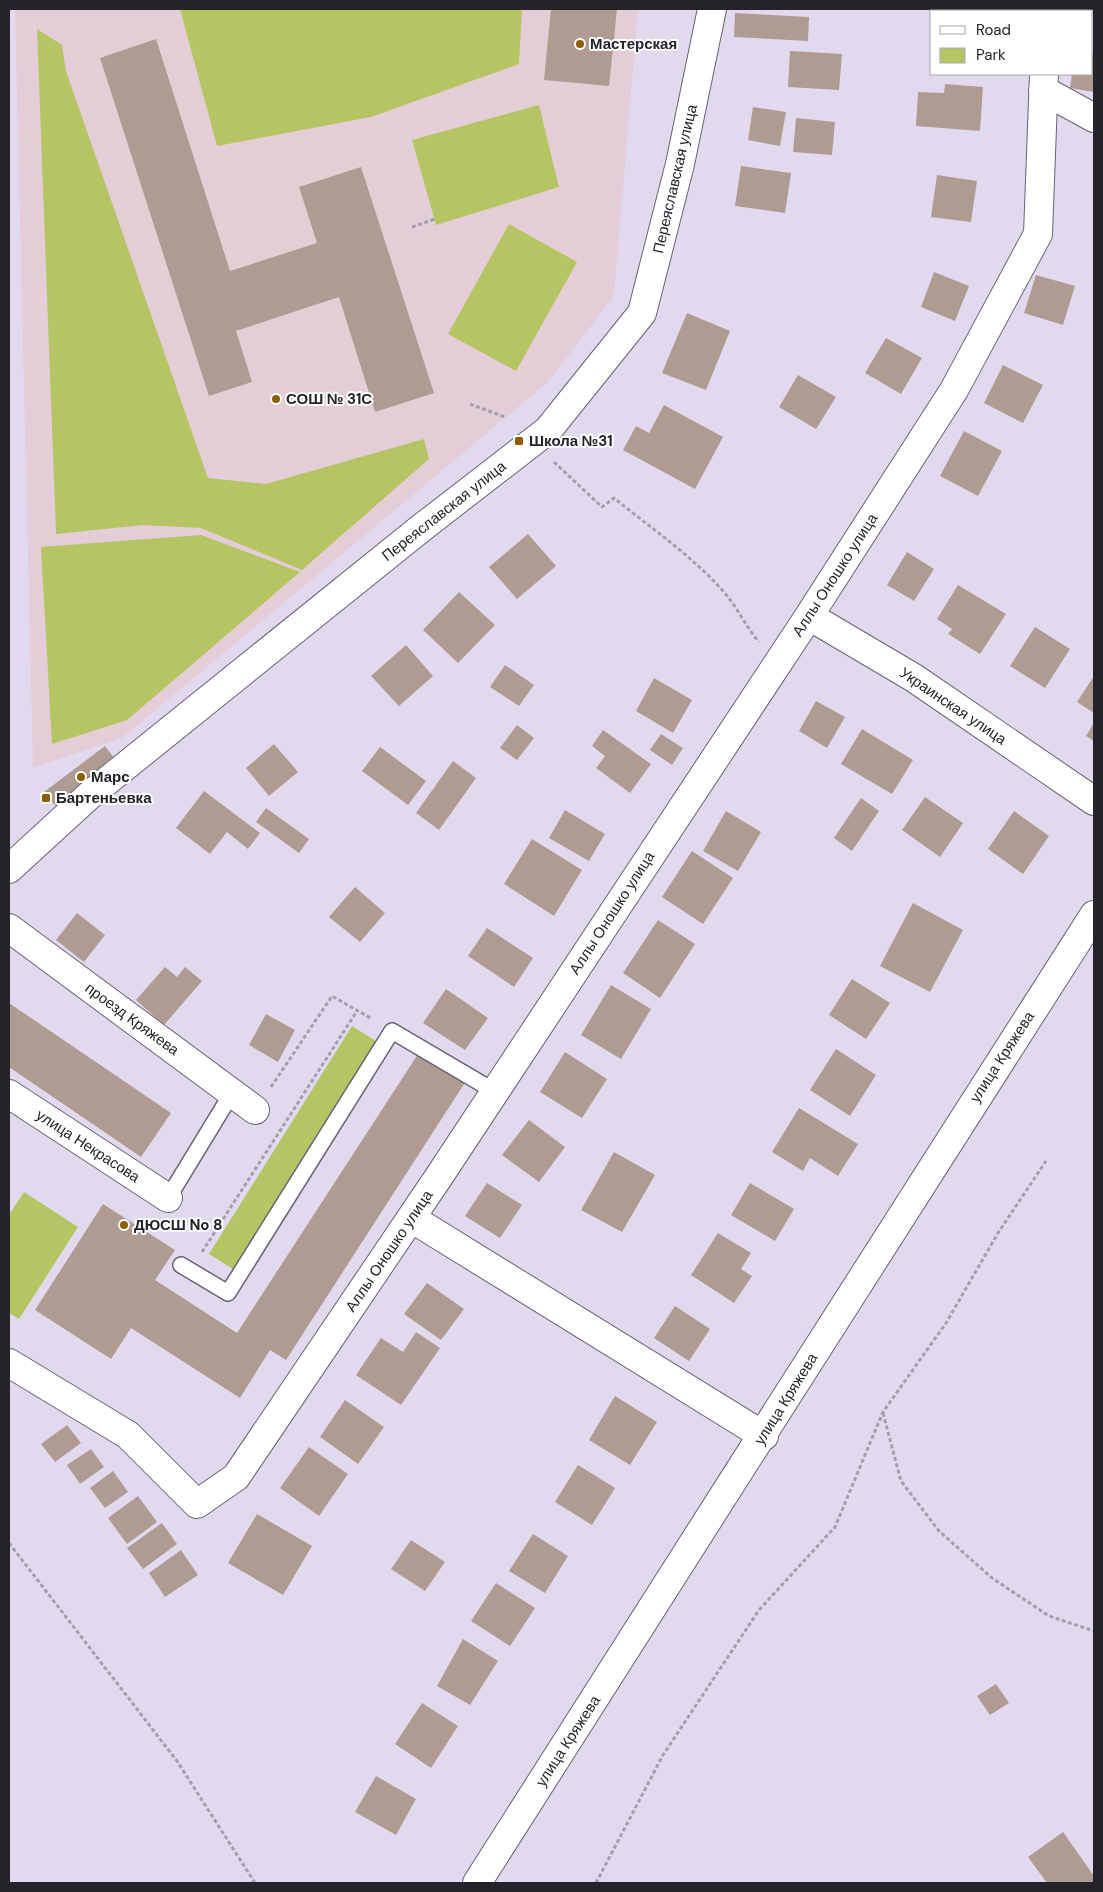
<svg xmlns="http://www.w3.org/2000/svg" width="1103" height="1892" font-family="'DM Sans',sans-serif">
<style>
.education{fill:#e5cdd7}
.green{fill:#b5c564}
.building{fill:#b09b92}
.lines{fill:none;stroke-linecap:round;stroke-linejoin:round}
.service-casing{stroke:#686274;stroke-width:18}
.minor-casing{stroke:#686274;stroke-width:30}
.path{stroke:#a49faf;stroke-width:3;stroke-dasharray:4 2.5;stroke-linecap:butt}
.service{stroke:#fff;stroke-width:15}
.minor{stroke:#fff;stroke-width:28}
.poi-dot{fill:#8c5f04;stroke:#fff;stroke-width:2}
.labels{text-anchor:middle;stroke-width:4;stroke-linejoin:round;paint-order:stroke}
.poi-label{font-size:15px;font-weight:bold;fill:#25232a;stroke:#fff;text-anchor:start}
.street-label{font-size:15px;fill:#25232a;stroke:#fff}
</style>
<rect width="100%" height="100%" fill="#e1daef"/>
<path class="education" d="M15,9h623l-24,287 -66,86 -426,356 -89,30z"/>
<path class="green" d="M180,9h342l-3,55 -148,53 -154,29z
M37,29l25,16 4,26 142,407 58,6 158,-45 5,20 -127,111 -101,-42 -58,-3 -87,9z
M539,105l20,82 -123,38 -24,-85z
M509,224l68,38 -61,109 -68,-37z
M201,535l99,37 -173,148 -75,24 -11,-197z
M352,1026l27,17 -143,228 -27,-17z
M24,1192l54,35 -59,92 -10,-6v-98z"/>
<path class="building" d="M551,9h66l-8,77 -65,-6z
M735,13l74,4 -1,24 -74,-4z
M156,39l74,232 87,-28 -18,-56 62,-20 73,226 -59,19 -36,-115 -103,34 16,51 -43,14 -109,-338z
M790,51l52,3 -3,36 -51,-3z
M1092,54h2v38l-24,-4 2,-14h20z
M945,84l38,3 -3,44 -64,-5 2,-34 26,1z
M753,107l33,5 -6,34 -32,-6z
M796,118l39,4 -3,33 -39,-3z
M741,166l50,7 -6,40 -50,-7z
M937,175l40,6 -6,41 -40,-5z
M934,272l35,14 -14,35 -34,-14z
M1036,275l39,11 -12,39 -39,-12z
M687,313l43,18 -24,59 -44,-17z
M886,338l36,20 -21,36 -36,-21z
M1003,365l40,20 -20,38 -39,-20z
M798,375l38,22 -20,32 -37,-22z
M664,405l59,32 -28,52 -72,-39 13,-24 13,7z
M964,431l38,20 -24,45 -38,-20z
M528,534l28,32 -39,33 -28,-32z
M907,552l27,17 -20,32 -27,-16z
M958,585l48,29 -26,40 -32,-20 4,-5 -15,-10z
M459,592l36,33 -37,38 -35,-33z
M1035,627l35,22 -25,39 -35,-22z
M406,645l27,31 -34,30 -28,-30z
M505,665l29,20 -15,21 -29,-19z
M1094,676v37l-17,-11z
M654,678l38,22 -19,33 -37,-22z
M816,701l29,16 -18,31 -28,-17z
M1094,723v18l-8,-5z
M517,725l17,13 -17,22 -17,-12z
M862,729l51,31 -21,34 -51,-30z
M603,730l48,34 -21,29 -34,-25 9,-12 -13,-10z
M661,734l22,14 -11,17 -22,-15z
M274,744l24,28 -29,24 -23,-28z
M105,746l13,17 -61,45 -13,-16z
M380,747l46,34 -18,24 -46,-34z
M453,761l23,17 -37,52 -23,-17z
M204,791l56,42 -12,16 -21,-17 -17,22 -34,-26z
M925,797l38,26 -23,34 -38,-27z
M861,798l18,13 -27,40 -18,-13z
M266,808l43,31 -10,14 -43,-31z
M565,810l40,24 -16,27 -40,-23z
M726,811l35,21 -23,39 -35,-20z
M1014,811l35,25 -26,38 -35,-25z
M532,839l50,31 -28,46 -50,-32z
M692,851l41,27 -30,46 -41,-27z
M355,887l30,26 -25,29 -31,-25z
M913,903l50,27 -33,62 -50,-26z
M77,913l28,22 -21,27 -28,-22z
M658,920l37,24 -35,54 -37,-25z
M487,928l46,30 -19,29 -46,-31z
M165,967l12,10 8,-10 17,14 -38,44 -28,-25z
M852,979l38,24 -24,36 -37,-24z
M611,985l40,24 -30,50 -40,-24z
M446,989l42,29 -23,32 -42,-27z
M9,1003l162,110 -30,44 -132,-90z
M266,1014l29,16 -17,32 -29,-17z
M836,1049l40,26 -26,41 -40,-26z
M420,1051l46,30 -180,279 -16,-10 -30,48 -109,-70 -20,31 -76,-49 68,-106 72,46 -20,30 82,53z
M565,1052l42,27 -25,39 -42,-26z
M799,1108l59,36 -20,32 -28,-18 -7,13 -31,-19z
M529,1120l36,27 -26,35 -37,-27z
M614,1152l41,23 -33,57 -41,-22z
M487,1183l35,22 -22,33 -35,-22z
M750,1183l44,26 -19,32 -44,-26z
M718,1233l33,20 -10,16 11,7 -18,27 -43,-28z
M427,1283l37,26 -23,31 -37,-26z
M675,1306l35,23 -21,32 -35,-23z
M416,1332l24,16 -39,57 -45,-30 25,-37 22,14z
M615,1396l42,26 -27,43 -41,-25z
M345,1400l39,27 -26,37 -38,-27z
M67,1425l14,18 -26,19 -14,-18z
M309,1447l39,27 -29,42 -39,-28z
M91,1449l13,18 -24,17 -13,-19z
M578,1465l37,23 -23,37 -37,-23z
M113,1471l15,21 -23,16 -15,-20z
M138,1496l19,26 -30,22 -19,-26z
M257,1514l55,32 -29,49 -55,-32z
M162,1523l15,21 -34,25 -16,-21z
M533,1534l35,22 -23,37 -36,-22z
M411,1540l34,22 -20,29 -34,-22z
M181,1550l17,25 -33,22 -16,-24z
M496,1583l39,25 -25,38 -39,-25z
M463,1639l35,22 -28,44 -33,-19z
M996,1684l13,19 -19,12 -13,-19z
M422,1703l36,23 -27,42 -36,-24z
M376,1776l40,23 -20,36 -41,-23z
M1063,1832l31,44v7h-47l-19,-26z"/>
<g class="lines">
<defs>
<path id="service" d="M168,1198l64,-105
M181,1265l47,28 164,-262 102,60"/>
<path id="minor" d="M1049,11v-2
M1043,90l51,28
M809,616l105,62 180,123
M9,869l83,-76 328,-264 128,-99 94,-117 38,-149 32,-155
M9,928l246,182
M9,1094l159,104
M411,1218l353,218
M9,1363l119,72 69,69 39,-27 202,-299 371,-562 145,-226 84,-156 6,-160
M477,1883c206,-322 410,-647 617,-968"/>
</defs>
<use href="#service" class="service-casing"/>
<use href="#minor" class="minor-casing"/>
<path class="path" d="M412,227l23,-8
M470,404l35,13
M554,462l48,45 12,-9c38,31 83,61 114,99 11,14 19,31 31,45
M271,1087l61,-91 40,23
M202,1252l155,-241
M883,1413l18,68 38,50 53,47 57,38 45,15
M9,1543l168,218 78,122
M596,1883l67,-128 96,-145 76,-83 48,-115 63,-89 52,-90 48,-72"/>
<use href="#service" class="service"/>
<use href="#minor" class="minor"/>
</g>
<g class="poi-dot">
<circle cx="580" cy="44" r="5"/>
<circle cx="276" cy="399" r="5"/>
<rect x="514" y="436" width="10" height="10" rx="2.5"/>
<circle cx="81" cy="777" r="5"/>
<rect x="41" y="793" width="10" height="10" rx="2.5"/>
<circle cx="124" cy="1225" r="5"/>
</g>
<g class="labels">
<g class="poi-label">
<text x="590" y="49">Мастерская</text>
<text x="286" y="404">СОШ № 31С</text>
<text x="529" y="446">Школа №31</text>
<text x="91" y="782">Марс</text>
<text x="56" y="803">Бартеньевка</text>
<text x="134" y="1230">ДЮСШ No 8</text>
</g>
<g class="street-label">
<text transform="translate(675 179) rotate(-77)" y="5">Переяславская улица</text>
<text transform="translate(444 511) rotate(-38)" y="5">Переяславская улица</text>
<text transform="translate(835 575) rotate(-57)" y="5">Аллы Оношко улица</text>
<text transform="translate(953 706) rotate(34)" y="5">Украинская улица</text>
<text transform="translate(612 913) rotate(-57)" y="5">Аллы Оношко улица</text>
<text transform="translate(132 1019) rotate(36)" y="5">проезд Кряжева</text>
<text transform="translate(1002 1057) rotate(-57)" y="5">улица Кряжева</text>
<text transform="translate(88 1146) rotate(33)" y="5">улица Некрасова</text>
<text transform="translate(389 1251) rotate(-56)" y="5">Аллы Оношко улица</text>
<text transform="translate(786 1399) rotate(-58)" y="5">улица Кряжева</text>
<text transform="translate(568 1741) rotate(-57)" y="5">улица Кряжева</text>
</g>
</g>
<rect width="1103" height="1892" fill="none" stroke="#25232a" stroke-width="20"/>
<rect x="930" y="10" width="162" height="65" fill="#ffffff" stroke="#a8a7aa"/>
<rect x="940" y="26" width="25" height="8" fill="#ffffff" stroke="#a8a7aa"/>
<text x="976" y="35" font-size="15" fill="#25232a">Road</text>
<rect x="940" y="48" width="25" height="15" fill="#b5c564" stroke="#a8a7aa"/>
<text x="976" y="60" font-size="15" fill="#25232a">Park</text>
</svg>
